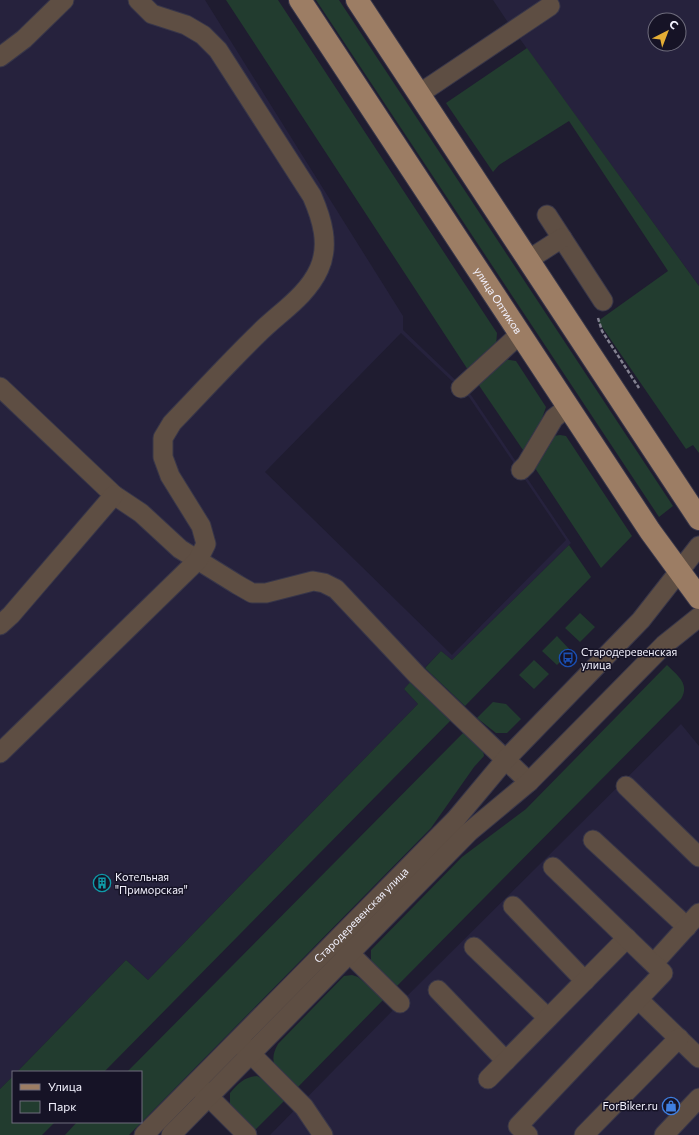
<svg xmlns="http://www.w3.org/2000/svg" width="699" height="1135" font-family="Commissioner,sans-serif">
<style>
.built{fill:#26223d;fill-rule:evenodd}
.green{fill:#223c2f}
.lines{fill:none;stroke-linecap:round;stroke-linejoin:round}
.minor-casing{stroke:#383649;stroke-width:21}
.major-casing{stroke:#383649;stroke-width:24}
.path{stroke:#838191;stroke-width:2.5;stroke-dasharray:4 2;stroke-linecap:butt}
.minor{stroke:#5e4e43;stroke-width:19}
.major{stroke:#9c7d64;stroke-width:22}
.labels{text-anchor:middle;stroke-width:3;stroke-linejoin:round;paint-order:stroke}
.street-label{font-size:11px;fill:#f3f2fe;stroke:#161326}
.poi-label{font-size:11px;fill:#f3f2fe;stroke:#161326;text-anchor:start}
</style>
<rect width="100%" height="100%" fill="#1f1c30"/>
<path class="built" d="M0,0h205l198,316v14l68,65 100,148 -119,117 -11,-9 -37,38 14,15 -270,276 -22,-20 -109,112h-4v4l-13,13zM401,333l68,64 97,143 -114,115 -187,-183z
M493,0h206v286l-192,-265zM655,20h24v24h-24z
M681,724l18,22v389h-429l130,-132z"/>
<path class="green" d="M226,0h52l219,333 -1,13 -26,27z
M316,0h23l334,506 -14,11z
M527,48l172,238v167l-6,-8 -7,4 -88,-128 70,-50 -99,-150 -70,44 -6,7 -47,-69z
M503,359l13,2 30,46 -10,29 -11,17 -49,-72z
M560,435l6,1 66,100 -31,32 -68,-103 21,-29z
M569,545l22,32 -126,129 -40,-38 16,-17 11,9z
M580,613l15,14 -15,15 -15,-14z
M557,636l14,15 -14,14 -15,-14z
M534,660l15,14 -15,15 -15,-14z
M667,665c11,11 23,19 14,34l-286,289 -24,-24v-14l91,-93 64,-48z
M412,680l41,38 -349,354h-87l109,-112 22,20 270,-276 -14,-15z
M493,702l13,2 15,15 -14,14h-11l-19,-15z
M465,731l18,19 1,6 -10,11 -43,61 -302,307h-64l12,-13h64v-50h-14z
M352,975l6,2 26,22 -87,89c-15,-14 -32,-22 -19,-44l66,-68z
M13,1076v46h42l-13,13h-42v-46z
M257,1076l6,3 22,21 -30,30 -25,-26v-11c8,-9 14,-16 27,-17z"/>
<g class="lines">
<defs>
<g id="minor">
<path d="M0,57l24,-18 40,-39"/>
<path d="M419,94l131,-88"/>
<path d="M547,215l56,86"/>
<path d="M528,260l34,-22"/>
<path d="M0,387l114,108 27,18 39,36 58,36 14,8h14l47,-12 11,2 12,6 81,86 112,107"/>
<path d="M461,388l59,-54"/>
<path d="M521,470l5,-5 28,-47 14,-11"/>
<path d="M0,625l11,-10 103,-120"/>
<path d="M0,753l198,-193 8,-16 -5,-18 -31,-50 -7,-19v-19l9,-15c29,-30 57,-61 87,-90 20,-20 48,-37 60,-64 11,-24 3,-50 -7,-73l-94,-146 -15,-15 -17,-10 -34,-11 -14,-14"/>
<path d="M626,786l73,71"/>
<path d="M593,840l94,87"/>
<path d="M513,906l72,75"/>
<path d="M341,945l59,58"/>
<path d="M474,947l74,71"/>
<path d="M654,963l45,-50"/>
<path d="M438,990l68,71"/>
<path d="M638,999l61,59"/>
<path d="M243,1046l61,61 19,28"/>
<path d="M488,1079l139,-141"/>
<path d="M200,1088l47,47"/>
<path id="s1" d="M144,1135l311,-315 51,-61 135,-139 58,-74"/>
<path d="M171,1135l298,-303 60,-50 135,-137 35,-28"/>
<path d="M528,1135l-10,-9 145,-153 -110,-106"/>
<path d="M584,1135l95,-97"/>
<path d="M664,1135l35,-37"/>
</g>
<g id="major">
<path id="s2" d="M300,0l350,531 49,67"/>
<path d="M357,0l342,519"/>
</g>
</defs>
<use href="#minor" class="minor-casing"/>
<use href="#major" class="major-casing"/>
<path class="path" d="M598,318l4,13 37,57"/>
<use href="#minor" class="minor"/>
<use href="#major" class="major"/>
</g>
<defs>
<symbol id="bus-ring" viewBox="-11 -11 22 22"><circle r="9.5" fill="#161326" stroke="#1a4fb4" stroke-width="1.5"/><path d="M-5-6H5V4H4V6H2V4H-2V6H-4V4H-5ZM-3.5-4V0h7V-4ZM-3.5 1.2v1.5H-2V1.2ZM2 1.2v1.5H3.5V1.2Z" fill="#1a4fb4"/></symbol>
<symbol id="building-ring" viewBox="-11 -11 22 22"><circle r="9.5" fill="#161326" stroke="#0f9aa8" stroke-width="1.5"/><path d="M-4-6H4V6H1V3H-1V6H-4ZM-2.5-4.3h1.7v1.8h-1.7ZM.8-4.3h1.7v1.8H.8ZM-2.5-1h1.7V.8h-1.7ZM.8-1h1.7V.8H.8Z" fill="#0f9aa8"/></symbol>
<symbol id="shop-ring" viewBox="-11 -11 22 22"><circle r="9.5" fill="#161326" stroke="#3f7fe0" stroke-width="1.5"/><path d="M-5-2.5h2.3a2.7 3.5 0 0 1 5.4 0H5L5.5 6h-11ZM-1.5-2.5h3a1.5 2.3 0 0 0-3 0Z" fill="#3f7fe0"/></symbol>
</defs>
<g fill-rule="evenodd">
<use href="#bus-ring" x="558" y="648" width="20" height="20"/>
<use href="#building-ring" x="92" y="873" width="20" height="20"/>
<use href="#shop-ring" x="661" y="1096" width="20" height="20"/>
</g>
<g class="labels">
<g class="street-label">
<text dy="4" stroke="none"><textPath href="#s2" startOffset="360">улица Оптиков</textPath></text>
<text dy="4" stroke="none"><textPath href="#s1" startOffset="309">Стародеревенская улица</textPath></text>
</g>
<g class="poi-label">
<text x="581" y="656">Стародеревенская<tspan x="581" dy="13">улица</tspan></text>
<text x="115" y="881">Котельная<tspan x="115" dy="13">"Приморская"</tspan></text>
<text x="658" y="1110" text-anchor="end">ForBiker.ru</text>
</g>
</g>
<rect x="12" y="1071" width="130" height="52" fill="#161326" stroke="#6e6c7c"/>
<rect x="20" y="1084" width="20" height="6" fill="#9c7d64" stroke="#6e6c7c"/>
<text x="48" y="1091" font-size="12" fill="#f3f2fe">Улица</text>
<rect x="20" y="1101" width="20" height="12" fill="#223c2f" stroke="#6e6c7c"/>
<text x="48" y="1111" font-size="12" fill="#f3f2fe">Парк</text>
<g transform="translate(667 32) rotate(42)"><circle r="19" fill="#161326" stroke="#6e6c7c"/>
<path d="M0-3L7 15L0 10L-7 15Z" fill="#e5ad35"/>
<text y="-6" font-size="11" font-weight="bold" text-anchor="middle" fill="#f3f2fe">С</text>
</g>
</svg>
